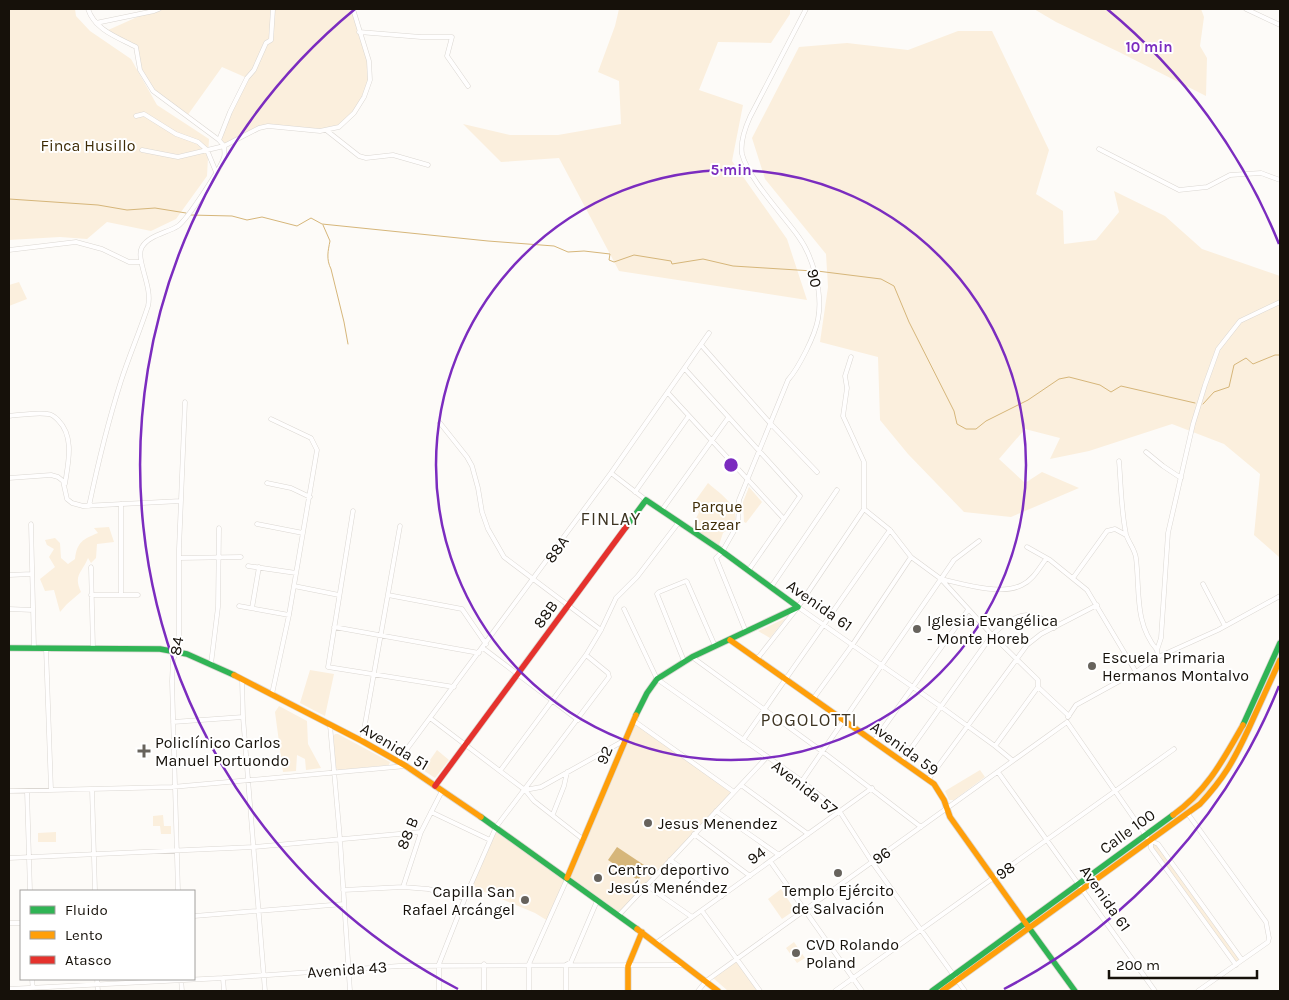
<svg xmlns="http://www.w3.org/2000/svg" width="1289" height="1000" font-family="Karla,sans-serif">
<style>
.green{fill:#fbefdd}
.water{fill:#d6b67a}
.lines{fill:none;stroke-linecap:round;stroke-linejoin:round}
.stream{stroke:#d6b67a;stroke-width:1}
.street-casing{stroke:#dbd7d2;stroke-width:5}
.fast-casing{stroke:#dbd7d2;stroke-width:7}
.slow-casing{stroke:#dbd7d2;stroke-width:7}
.jam-casing{stroke:#dbd7d2;stroke-width:7}
.street{stroke:#fffefe;stroke-width:4}
.fast{stroke:#30b455;stroke-width:5.5}
.slow{stroke:#ff9f0a;stroke-width:5.5}
.jam{stroke:#e5322d;stroke-width:5.5}
.ring{fill:none;stroke:#7b2cbf;stroke-width:2.5}
.poi-dot{fill:#67635d;stroke:#fff;stroke-width:2}
.labels{text-anchor:middle;stroke-width:4;stroke-linejoin:round;paint-order:stroke}
.park-label{font-size:16px;fill:#3e2c06;stroke:#fff}
.street-label{font-size:16px;fill:#16110a;stroke:#fff}
.poi-label{font-size:16px;fill:#16110a;stroke:#fff;text-anchor:start}
.neighbourhood-label{font-size:18px;letter-spacing:1px;fill:#3e3422;stroke:#fff}
.centre{fill:#7b2cbf;stroke:#fff;stroke-width:2.5}
.ring-label{font-size:15px;text-anchor:middle;font-weight:bold;fill:#7b2cbf;stroke:#fff;stroke-width:4;stroke-linejoin:round;paint-order:stroke}
</style>
<rect width="100%" height="100%" fill="#fdfbf8"/>
<path class="green" d="M9,9h66l1,7 14,15 41,28 26,46 52,34 -2,37 -31,43 -25,12 -44,-9 -20,17 -27,-2 -51,3z
M155,9h198c11,36 32,75 -2,107 -8,7 -15,13 -26,14 -18,1 -39,-2 -57,-4l-9,2 -35,18 -5,-6 28,-62 -25,-11 -35,49 -34,-25 -13,-21 -4,-23 -30,-16z
M619,9h171v5l-19,29 -53,-1 -19,48 44,15 -11,56 55,78 20,61 -188,-29 -60,-113 -58,4 -38,-38 47,11h48l63,-11 -2,-43 -21,-9 17,-46z
M1034,9h167l3,8 -4,29 7,12 -1,38 -87,-44 -63,-30z
M958,31h34l57,119 -13,44 27,17 1,33 32,-4 23,-28 -5,-21 51,25 37,33 78,27 -1,281 -25,-22 6,-61 -36,-30 -52,-20 -83,27 -39,8 10,-21 -35,-9 -26,30 26,24 17,-11 37,16 -68,29 -47,-5 -56,-58 -28,-34 -2,-63 -58,-15 8,-55 -2,-33 -61,-75 -13,-41 47,-91 48,-4 61,7z
M19,282l8,17 -18,7v-21z
M708,483c12,11 33,23 26,42l-11,8 -5,15 -26,-21 7,-15 -6,-8z
M749,487l13,15 -16,21 -2,-1 -1,-20z
M109,527l5,15 -17,2 -1,14 -5,5 -3,-5c-6,15 -15,17 -7,34l-14,12 -7,8 -6,-22 -9,1 -5,-12 15,-12 -6,-10 5,-8 -7,-4 -2,-5 10,-2 5,5 1,15 7,6 7,-5c2,-17 8,-20 23,-26l-4,-5z
M786,618l-16,20 -12,-7z
M1280,650v3l-33,74 -25,48 -14,16 -22,21 -36,25 -1,-1 46,-35 25,-28 22,-40z
M310,670l24,4 -9,42 -25,-13z
M279,706l28,15 1,23 13,24 -15,2 -1,-11 -8,-4 -1,16 -13,1 -8,-60z
M634,721l100,71 -115,123 -51,-36 -20,42 -13,-8 -65,-27 26,-59 71,51z
M335,734h3l52,28 -1,3 -51,5 -2,-2 -3,-32z
M437,750l12,10 -14,18 -12,-8z
M980,770l5,7 -31,23h-5l-4,-9z
M163,815l1,11h7v8h-10l-1,-8h-7v-10z
M56,832v10h-18v-9z
M1152,843l5,2 83,115 -4,3 -84,-116z
M781,889l14,21 -13,9 -14,-20z
M794,942l11,16 -8,5 -11,-15z
M737,960l23,31h-32l-16,-14z"/>
<path class="water" d="M617,847l30,20 -9,13 -30,-20z"/>
<g class="lines">
<path class="stream" d="M9,199l89,6 29,5 28,-2 31,5
M190,215l42,1 15,4 15,-3 35,9 14,-8 11,6 166,17 66,5 14,6 16,-1 26,3 -1,6 5,2 20,-7 37,6 1,3 31,-5 30,7 80,5
M323,225l7,16c-2,10 -4,18 1,28l13,53 4,22
M817,271l64,8 13,7 15,36 45,89 3,13 9,5h10l10,-8 42,-21 31,-21 10,-2 31,8 11,7 10,-6 74,17
M1203,404l11,-12 15,-5 5,-22 12,-7 7,6 22,-9h5"/>
<defs>
<path id="street" d="M88,9c7,21 29,28 48,38l4,23 13,21 66,49 5,6c0,3 1,8 0,11 -3,11 -37,63 -46,69 -11,7 -29,9 -36,21 -7,12 11,40 6,59 -8,25 -19,50 -27,75 -13,41 -23,82 -32,125
M1246,9l34,16
M96,23l58,-12 5,-2
M359,32l62,5h31l-5,19 21,30
M136,116l8,-2 32,20 22,8 9,8 9,22
M326,130l33,26 7,2 27,-3 35,10
M219,140l11,-28 17,-34 7,-8 12,-27 5,-3 2,-31
M1099,149l80,41 28,-3 23,-12 31,-2 19,7
M142,150l36,7 46,-11 35,-18 9,-2 52,5 19,-4 15,-14 10,-16 6,-17 -1,-19 -16,-52
M9,250l67,-8 26,7 27,13h12
M702,346l68,77 47,49
M685,369l115,127 -52,75
M668,393l116,126
M9,416c11,-1 28,-4 39,-2 4,0 7,3 10,6 17,17 10,43 7,64
M271,419l40,19 6,12 -28,165 -17,79
M440,423l27,34 5,9 6,22 4,24 6,17 16,28 97,73
M1146,452l17,14 18,12
M1119,461c2,23 2,49 7,73 2,8 9,15 10,24 4,32 -2,65 21,92
M611,473l35,27
M9,478l42,-3 7,2 5,4 4,18 5,4 11,3 98,-5
M267,483l24,5 19,9
M635,492l53,-75
M864,509l26,21 21,27 30,22 51,56 46,45v7l31,29
M662,510l66,-92
M353,511l-25,156 126,20
M31,524l3,124
M257,524l46,9
M1027,547l23,13 37,30 49,82
M179,558l62,-1
M248,566l48,7
M91,567l2,81
M9,575l23,-1
M1073,578l34,-47 8,-2 11,6
M941,579c22,5 60,17 81,6 11,-5 17,-17 24,-26
M1203,584l22,42
M294,586l45,9
M771,587l66,-97
M91,595h47
M121,595v-91
M388,595l74,14 24,35
M239,606l50,9
M798,607l142,99 55,40 17,14
M252,608l7,-41
M9,609l24,1
M624,609l33,70 145,102 38,31 32,50 93,129
M334,627l145,26
M746,632l-30,-74 6,-6 16,-28 1,-24 49,-120c8,-9 13,-19 18,-29 5,-10 10,-21 12,-32 5,-26 -5,-63 -20,-83 -15,-21 -50,-58 -56,-82 -2,-13 3,-26 8,-37l56,-108
M46,648l5,142
M483,648l95,72
M692,657l131,95 98,75
M1158,657l-1,-7 4,-12 7,-105 25,-109 12,-39 13,-36 22,-28 40,-19
M757,659l41,-52 66,-98v-47l-21,-46 4,-28 -2,-12 6,-19
M684,661l-27,-67 2,-2 27,-11 1,1 28,64
M211,664l7,-57 1,-79
M242,679l1,38 22,274
M813,699l40,-55 58,-87
M1068,717l8,-12 60,-33 22,-15 60,-27 62,-34
M430,718l95,72 9,11 50,39
M634,721l100,71
M173,722l70,-5
M1067,722l80,115
M330,725l10,114 10,152
M743,740l147,-210
M362,741l38,-215
M874,741l94,-131
M995,746l43,-59
M398,761l213,-288 98,-140
M902,761l90,-126c20,-19 39,-30 62,-7
M500,771l86,-116 15,-25 15,-32 21,-21 42,-55
M998,772l157,219
M928,780l99,-135 14,-11 56,-29
M802,781l152,-221 25,-19
M741,785l67,49
M92,789l3,102
M525,790l16,-3 84,-47
M9,791l163,-4 234,-21
M27,791l3,100
M716,811l63,44
M431,812l59,28
M553,814l11,-28 3,-14
M1188,814l78,108 3,16 -1,4 -70,49
M694,834l56,42
M9,858l245,-11 167,-15
M670,860l52,36
M770,861l92,130
M646,885l46,32
M403,887l18,-55 21,-41
M343,890l60,-3 25,2 37,9
M178,891l-6,-210 1,-21 6,-16v-95l6,-147
M702,911l58,80
M619,915l148,-158
M194,916l150,-12
M9,923h12
M656,943l216,-155
M484,964v27
M1236,965l-85,-117v-7l7,3 84,116
M223,978l1,13
M32,979l1,12
M97,979l1,12
M181,979l1,12
M9,989l214,-11 176,-12 284,-1
M439,991v-27l26,-66 31,-71 113,-150 -1,-4 -22,-18
M529,991v-27l38,-85
M566,991v-26l5,-3 26,-61
M698,991l8,-10 361,-259
M835,991l339,-242"/>
<path id="fast" d="M626,527l20,-27 73,49 79,58 -106,50 -35,22 -10,14 -11,22
M9,648l151,1 27,5 47,21
M1243,725l37,-82
M481,817l156,112
M1027,925l48,66
M932,991l241,-176"/>
<path id="slow" d="M730,640l204,144 10,16 6,17 77,108
M234,675l128,66 44,25 75,51
M1248,730l32,-70
M1173,815c34,-24 50,-55 70,-90
M567,878l69,-163
M637,929l81,62
M628,991v-25l14,-34
M942,991l258,-187c24,-26 33,-42 48,-74"/>
<path id="jam" d="M435,786l191,-259"/>
</defs>
<use href="#street" class="street-casing"/>
<use href="#fast" class="fast-casing"/>
<use href="#slow" class="slow-casing"/>
<use href="#jam" class="jam-casing"/>
<use href="#street" class="street"/>
<use href="#fast" class="fast"/>
<use href="#slow" class="slow"/>
<use href="#jam" class="jam"/>
</g>
<g class="ring">
<circle cx="731" cy="465" r="295"/>
<path d="M1279 686A591 591 0 0 1 1004 989M458 989A591 591 0 0 1 355 9M1107 9A591 591 0 0 1 1279 244"/>
</g>
<g class="poi-dot">
<circle cx="917" cy="629" r="5"/>
<circle cx="1092" cy="666" r="5"/>
<path d="M141.5 743.5h5v5h5v5h-5v5h-5v-5h-5v-5h5z"/>
<circle cx="648" cy="823" r="5"/>
<circle cx="838" cy="873" r="5"/>
<circle cx="598" cy="878" r="5"/>
<circle cx="525" cy="900" r="5"/>
<circle cx="796" cy="953" r="5"/>
</g>
<g class="labels">
<g class="park-label">
<text x="88" y="151">Finca Husillo</text>
<text x="717" y="512">Parque<tspan x="717" dy="18">Lazear</tspan></text>
</g>
<g class="street-label">
<text transform="translate(815 278) rotate(77)" y="6">90</text>
<text transform="translate(556 549) rotate(-54)" y="6">88A</text>
<text transform="translate(820 605) rotate(35)" y="6">Avenida 61</text>
<text transform="translate(545 614) rotate(-54)" y="6">88B</text>
<text transform="translate(176 646) rotate(-80)" y="6">84</text>
<text transform="translate(395 746) rotate(31)" y="6">Avenida 51</text>
<text transform="translate(905 748) rotate(36)" y="6">Avenida 59</text>
<text transform="translate(604 755) rotate(-68)" y="6">92</text>
<text transform="translate(805 787) rotate(38)" y="6">Avenida 57</text>
<text transform="translate(1127 831) rotate(-36)" y="6">Calle 100</text>
<text transform="translate(407 833) rotate(-68)" y="6">88 B</text>
<text transform="translate(756 855) rotate(-36)" y="6">94</text>
<text transform="translate(881 855) rotate(-35)" y="6">96</text>
<text transform="translate(1005 870) rotate(-36)" y="6">98</text>
<text transform="translate(1106 898) rotate(55)" y="6">Avenida 61</text>
<text transform="translate(347 969) rotate(-4)" y="6">Avenida 43</text>
</g>
<g class="poi-label">
<text x="927" y="626">Iglesia Evangélica<tspan x="927" dy="18">- Monte Horeb</tspan></text>
<text x="1102" y="663">Escuela Primaria<tspan x="1102" dy="18">Hermanos Montalvo</tspan></text>
<text x="155" y="748">Policlínico Carlos<tspan x="155" dy="18">Manuel Portuondo</tspan></text>
<text x="658" y="829">Jesus Menendez</text>
<text x="608" y="875">Centro deportivo<tspan x="608" dy="18">Jesús Menéndez</tspan></text>
<text x="838" y="896" text-anchor="middle">Templo Ejército<tspan x="838" dy="18">de Salvación</tspan></text>
<text x="515" y="897" text-anchor="end">Capilla San<tspan x="515" dy="18">Rafael Arcángel</tspan></text>
<text x="806" y="950">CVD Rolando<tspan x="806" dy="18">Poland</tspan></text>
</g>
<g class="neighbourhood-label">
<text x="611" y="525">FINLAY</text>
<text x="809" y="726">POGOLOTTI</text>
</g>
</g>
<circle cx="731" cy="465" r="8" class="centre"/>
<g class="ring-label">
<text x="1149" y="52">10 min</text>
<text x="731" y="175">5 min</text>
</g>
<rect width="1289" height="1000" fill="none" stroke="#16110a" stroke-width="20"/>
<rect x="20" y="890" width="175" height="90" fill="#ffffff" stroke="#a2a09d"/>
<rect x="30" y="906" width="25" height="8" fill="#30b455" stroke="#a2a09d"/>
<text x="65" y="915" font-size="15" fill="#16110a">Fluido</text>
<rect x="30" y="931" width="25" height="8" fill="#ff9f0a" stroke="#a2a09d"/>
<text x="65" y="940" font-size="15" fill="#16110a">Lento</text>
<rect x="30" y="956" width="25" height="8" fill="#e5322d" stroke="#a2a09d"/>
<text x="65" y="965" font-size="15" fill="#16110a">Atasco</text>
<path d="M1109 970v8h148v-8" fill="none" stroke="#16110a" stroke-width="2.5"/>
<text x="1116" y="970" font-size="15" fill="#16110a" stroke="#ffffff" stroke-width="4" paint-order="stroke">200 m</text>
</svg>
